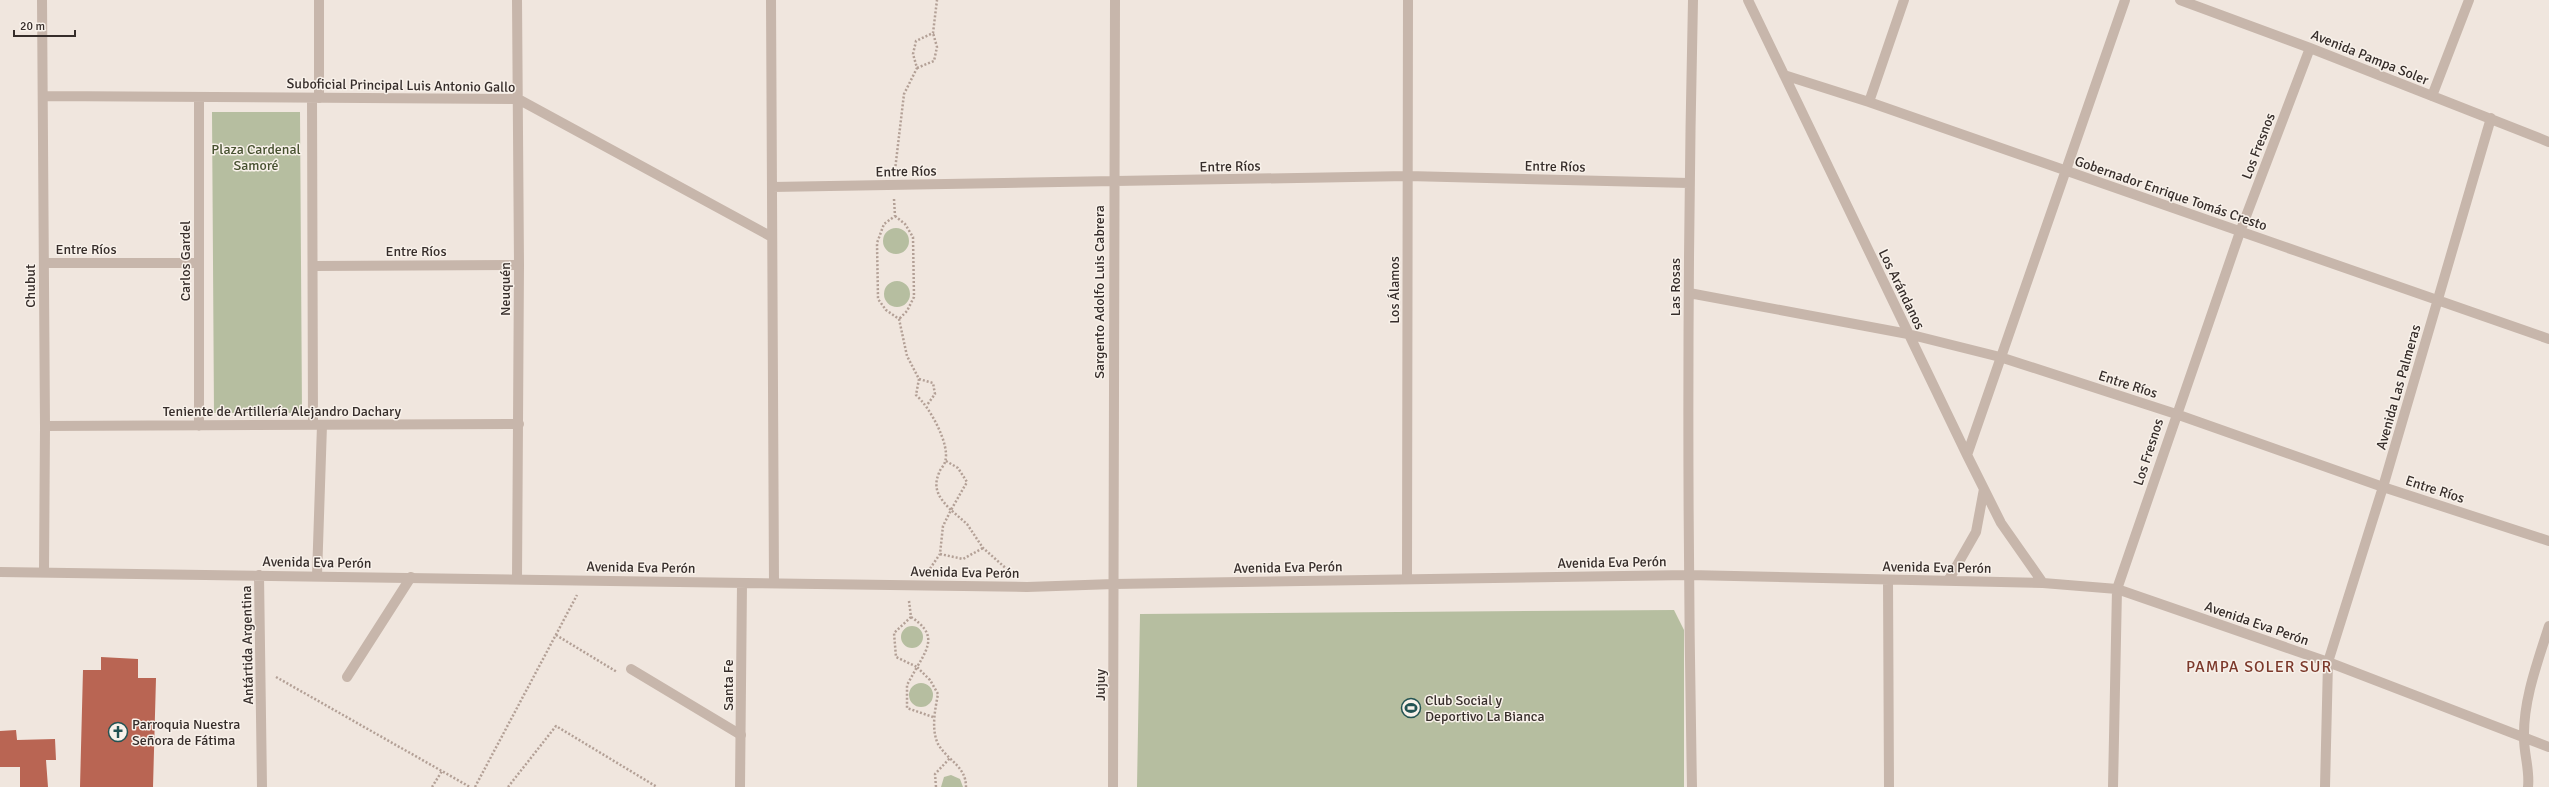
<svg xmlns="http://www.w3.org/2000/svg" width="2549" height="787" font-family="Signika,sans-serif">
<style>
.green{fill:#b6bea0}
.building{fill:#b96553}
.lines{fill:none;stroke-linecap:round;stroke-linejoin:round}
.path{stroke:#b3a096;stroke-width:2.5;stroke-dasharray:2 2;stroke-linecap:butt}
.service{stroke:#c7b6ab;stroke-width:10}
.pedestrian{stroke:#c7b6ab;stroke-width:10}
.minor{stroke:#c7b6ab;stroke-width:10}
.labels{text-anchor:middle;stroke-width:3;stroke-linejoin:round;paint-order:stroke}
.street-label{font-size:14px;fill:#362d2a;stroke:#f8f1ea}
.park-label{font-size:14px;fill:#475130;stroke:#f8f1ea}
.poi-label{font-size:14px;fill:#362d2a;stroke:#f8f1ea;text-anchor:start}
.quarter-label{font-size:16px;letter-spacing:1px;fill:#7c392b;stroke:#f8f1ea}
</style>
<rect width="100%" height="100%" fill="#f0e6de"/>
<path class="green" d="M212,112h88l2,301h-88z
M883 241a13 13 0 1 1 26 0a13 13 0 1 1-26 0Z
M884 294a13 13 0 1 1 26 0a13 13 0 1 1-26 0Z
M1674,610l10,20v157h-547l3,-173z
M901 637a11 11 0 1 1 22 0a11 11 0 1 1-22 0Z
M909 695a12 12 0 1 1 24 0a12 12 0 1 1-24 0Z
M951,775l9,4 3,8h-22l3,-10z"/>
<path class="building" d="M101,657l37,2v19h18l-3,109h-73l3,-117h18z
M16,730l1,10 38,-1 1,21h-10l2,27h-28v-20h-20v-36z"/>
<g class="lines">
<path class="path" d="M917,68l17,-7 3,-14 -4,-14
M895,170l9,-76 13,-26 -4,-14 3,-13 17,-8 4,-33
M894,199l1,17 -11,8 -7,19 1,56 8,11 13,9 8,37 12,23 -3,16c13,11 35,50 29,67 -1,4 -5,7 -6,11 -7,16 1,26 12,37l-8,16 -3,28 -11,16
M895,216l10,8 8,13 1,60 -7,14 -8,8
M919,379l14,4 2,11 -8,11
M946,461l12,7 9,14 -16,28 16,14 16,24 26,23
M940,554l23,5 20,-11
M909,601l2,16c24,16 20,27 6,50l13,13 8,14c-3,16 -7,35 0,50 10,17 28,22 28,43
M911,617l-17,16 2,24 21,10 -10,18v23l26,9
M556,635l61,37
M276,677l194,110
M432,787l10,-16
M475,787l102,-192
M508,787l48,-61 101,61
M936,787l-1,-13 15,-16"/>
<path class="service" d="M631,669l110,66
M347,677l64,-100"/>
<path class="pedestrian" d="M319,98v-98
M317,576l5,-151"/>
<path class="minor" d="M42,0l3,426 -1,145
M517,0l2,265 -2,314
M771,0l3,583
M1748,0l219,455 34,68 42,60
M2180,0l130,48 239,94
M1784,75l85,27 680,237
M43,96l475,3 254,138
M2432,96l37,-96
M199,97v329
M312,98l1,327
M1869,102l35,-102
M772,187l636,-11 281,7
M44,263h155
M314,266l205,-1
M1689,293l219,41 92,23 176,57 207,73 166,54
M45,426l474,-2
M1967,455l158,-455
M0,572l1027,15 87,-3 575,-9 354,8 74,6 211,73 221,85
M259,575l3,212
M1407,579l1,-579
M1888,580l1,207
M1948,581l28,-49 8,-43
M740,787l2,-204
M1113,787l2,-787
M1692,787c-5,-262 -5,-525 1,-787
M2113,787l4,-198 123,-357 70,-184
M2325,787l3,-125 55,-175 108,-369
M2528,787c2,-17 -4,-32 -4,-49 -1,-38 14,-77 25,-112"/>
</g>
<defs>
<symbol id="stadium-ring" viewBox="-11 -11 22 22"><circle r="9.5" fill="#f8f1ea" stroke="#235353" stroke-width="1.5"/><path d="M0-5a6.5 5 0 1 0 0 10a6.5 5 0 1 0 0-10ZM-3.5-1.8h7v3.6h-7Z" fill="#235353"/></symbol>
<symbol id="church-ring" viewBox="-11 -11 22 22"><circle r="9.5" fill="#f8f1ea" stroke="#235353" stroke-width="1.5"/><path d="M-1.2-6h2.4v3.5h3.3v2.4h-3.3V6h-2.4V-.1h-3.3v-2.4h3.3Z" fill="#235353"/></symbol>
</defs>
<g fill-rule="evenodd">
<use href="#stadium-ring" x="1400" y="697" width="22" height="22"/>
<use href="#church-ring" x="107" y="721" width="22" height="22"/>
</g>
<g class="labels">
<g class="street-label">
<text transform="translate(2370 57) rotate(22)" y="5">Avenida Pampa Soler</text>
<text transform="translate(401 85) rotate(1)" y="5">Suboficial Principal Luis Antonio Gallo</text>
<text transform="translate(2258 146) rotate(-69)" y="5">Los Fresnos</text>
<text transform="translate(1230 166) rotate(-1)" y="5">Entre Ríos</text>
<text transform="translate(1555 166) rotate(1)" y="5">Entre Ríos</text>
<text transform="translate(906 171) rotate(-1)" y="5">Entre Ríos</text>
<text transform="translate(2171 193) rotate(19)" y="5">Gobernador Enrique Tomás Cresto</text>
<text x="86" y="254">Entre Ríos</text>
<text x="416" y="256">Entre Ríos</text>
<text transform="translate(185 261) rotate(-90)" y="5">Carlos Gardel</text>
<text transform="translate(30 286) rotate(-90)" y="5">Chubut</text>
<text transform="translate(1675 287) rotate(-90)" y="5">Las Rosas</text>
<text transform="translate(505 289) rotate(-90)" y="5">Neuquén</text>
<text transform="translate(1902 289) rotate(64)" y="5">Los Arándanos</text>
<text transform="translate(1394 290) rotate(-90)" y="5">Los Álamos</text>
<text transform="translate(1099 292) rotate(-90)" y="5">Sargento Adolfo Luis Cabrera</text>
<text transform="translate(2128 384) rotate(18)" y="5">Entre Ríos</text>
<text transform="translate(2398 387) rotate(-74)" y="5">Avenida Las Palmeras</text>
<text x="282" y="416">Teniente de Artillería Alejandro Dachary</text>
<text transform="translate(2148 452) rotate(-72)" y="5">Los Fresnos</text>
<text transform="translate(2435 489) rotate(18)" y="5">Entre Ríos</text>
<text transform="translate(317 562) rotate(1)" y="5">Avenida Eva Perón</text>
<text transform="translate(1612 562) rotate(-1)" y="5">Avenida Eva Perón</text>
<text transform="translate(641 567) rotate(1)" y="5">Avenida Eva Perón</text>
<text transform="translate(1288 567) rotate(-1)" y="5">Avenida Eva Perón</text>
<text transform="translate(1937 567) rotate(1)" y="5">Avenida Eva Perón</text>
<text transform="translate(965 572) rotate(1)" y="5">Avenida Eva Perón</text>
<text transform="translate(2257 623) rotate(19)" y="5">Avenida Eva Perón</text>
<text transform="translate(247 645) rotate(-91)" y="5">Antártida Argentina</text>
<text transform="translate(728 685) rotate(-90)" y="5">Santa Fe</text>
<text transform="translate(1100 685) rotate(-90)" y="5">Jujuy</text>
</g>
<g class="park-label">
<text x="256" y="154">Plaza Cardenal<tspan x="256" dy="16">Samoré</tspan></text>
</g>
<g class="poi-label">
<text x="1425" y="705">Club Social y<tspan x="1425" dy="16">Deportivo La Bianca</tspan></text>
<text x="132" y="729">Parroquia Nuestra<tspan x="132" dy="16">Señora de Fátima</tspan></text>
</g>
<g class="quarter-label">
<text x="2259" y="672">PAMPA SOLER SUR</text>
</g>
</g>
<path d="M14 30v6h61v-6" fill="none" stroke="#362d2a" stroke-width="2"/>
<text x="20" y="30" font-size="12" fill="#362d2a" stroke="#f8f1ea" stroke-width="3" paint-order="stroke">20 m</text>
</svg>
